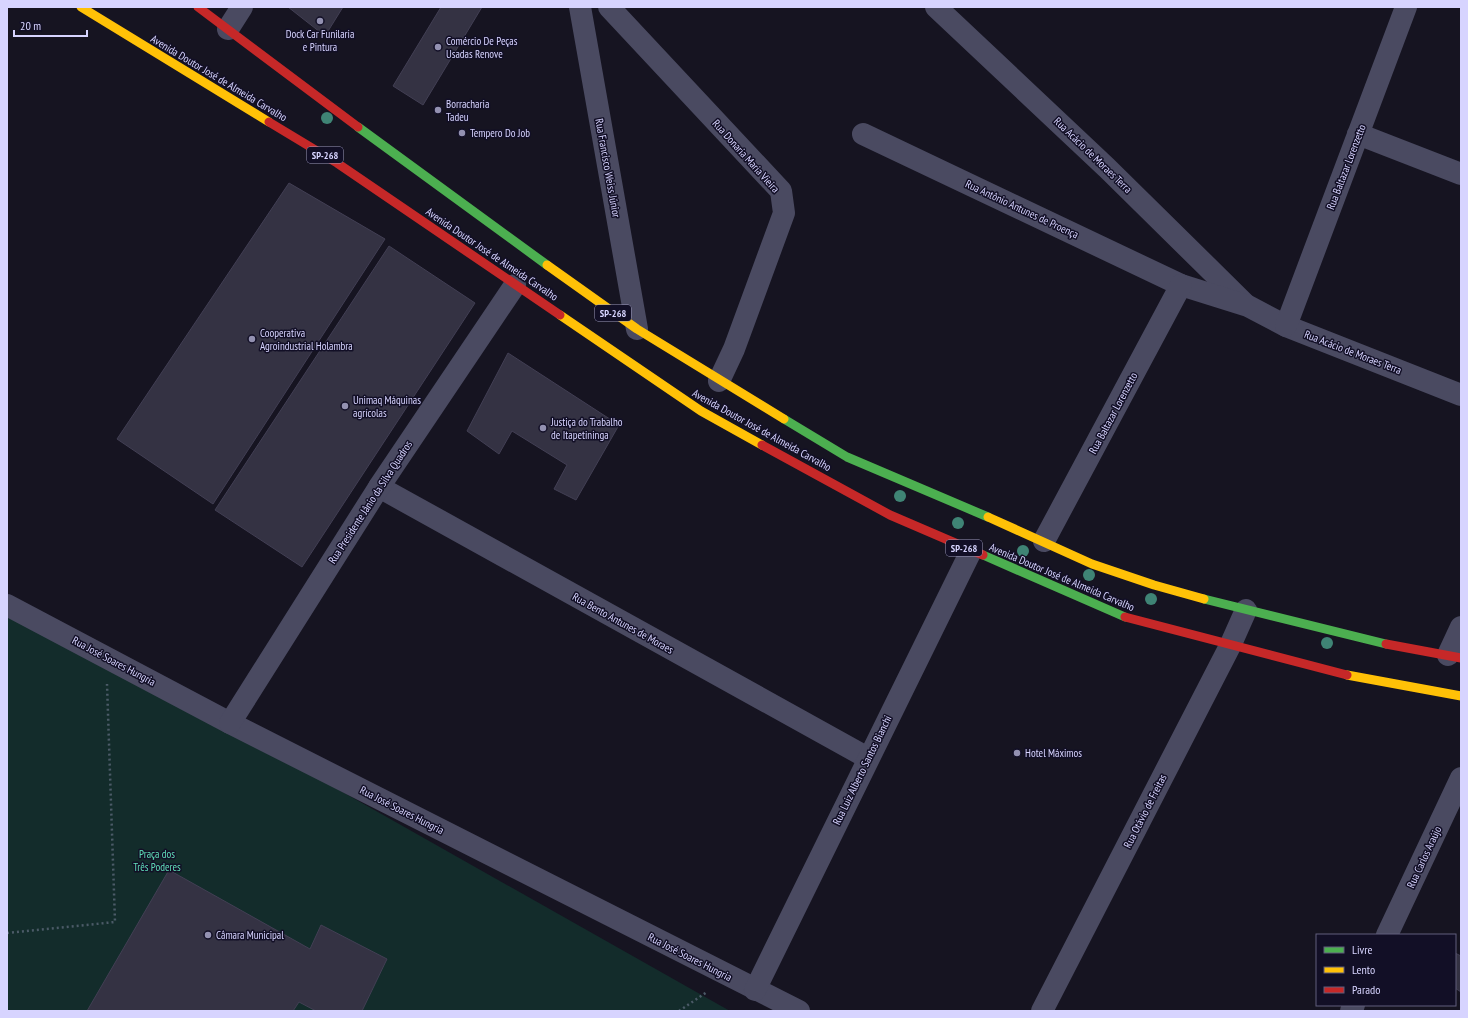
<svg xmlns="http://www.w3.org/2000/svg" width="1468" height="1018" viewBox="0 0 1468 1018" font-family="'PT Sans Narrow',sans-serif">
  <rect width="100%" height="100%" fill="#161421"/>
  <path fill="#132c2b" d="M7,609L102,656L730,1011H7Z"/>
  <g fill="#343243" stroke="#423f54">
    <path d="M288,7H343L325,36Z"/>
    <path d="M441,7H482L423,105L393,86Z"/>
    <path d="M289,183L385,239L213,504L117,439Z"/>
    <path d="M389,246L475,303L302,567L215,510Z"/>
    <path d="M508,353L619,425L576,500L554,489L567,465L512,431L499,454L467,431Z"/>
    <path d="M169,870L310,949L321,925L387,959L362,1011H316L299,1002L293,1011H87Z"/>
    <path d="M1455,953L1461,956V992L1455,988Z"/>
  </g>
  <g fill="none" stroke-linecap="round" stroke-linejoin="round">
    <g stroke="#4c5b68" stroke-width="2.5" stroke-dasharray="2 3" stroke-linecap="butt">
      <path d="M7,933L115,922L107,684"/>
      <path d="M679,1011L707,992"/>
    </g>
    <g stroke="#4a4a61" stroke-width="22">
      <path d="M580,7L637,329"/>
      <path d="M609,7L781,191L784,213L734,349L719,381"/>
      <path d="M936,7L1107,168L1244,303"/>
      <path d="M228,29L242,7"/>
      <path d="M863,134L1181,285L1248,306L1286,326L1461,395"/>
      <path d="M1358,134L1461,174"/>
      <path d="M1286,326L1406,7"/>
      <path d="M379,487L868,758"/>
      <path d="M1044,541L1181,285"/>
      <path d="M7,605L230,723L799,1011"/>
      <path d="M1448,655L1461,627"/>
      <path d="M230,723L379,487L515,285"/>
      <path d="M1387,935L1461,778"/>
      <path d="M755,990L971,551"/>
      <path d="M1042,1011L1230,646L1246,610"/>
      <path d="M1351,1011L1354,1005"/>
    </g>
    <g stroke="#4caf50" stroke-width="9">
      <path d="M358,127L547,265"/>
      <path d="M784,419L847,457L988,517"/>
      <path d="M983,555L1125,617"/>
      <path d="M1204,599L1386,644"/>
    </g>
    <g stroke="#ffc107" stroke-width="9">
      <path d="M81,7L269,122"/>
      <path d="M547,265L637,329L784,419"/>
      <path d="M560,315L701,411L762,445"/>
      <path d="M988,517L1092,564L1154,585L1204,599"/>
      <path d="M1347,675L1461,696"/>
    </g>
    <g stroke="#c62828" stroke-width="9">
      <path d="M198,7L358,127"/>
      <path d="M269,122L337,163L560,315"/>
      <path d="M762,445L890,515L983,555"/>
      <path d="M1125,617L1347,675"/>
      <path d="M1386,644L1461,658"/>
    </g>
  </g>
  <g fill="#3f8475">
    <circle cx="327" cy="118" r="6"/>
    <circle cx="900" cy="496" r="6"/>
    <circle cx="958" cy="523" r="6"/>
    <circle cx="1023" cy="551" r="6"/>
    <circle cx="1089" cy="575" r="6"/>
    <circle cx="1151" cy="599" r="6"/>
    <circle cx="1327" cy="643" r="6"/>
  </g>
  <g fill="#9391b1" stroke="#120f26" stroke-width="1.5">
    <circle cx="320" cy="21" r="4"/>
    <circle cx="438" cy="47" r="4"/>
    <circle cx="438" cy="110" r="4"/>
    <circle cx="462" cy="133" r="4"/>
    <circle cx="252" cy="339" r="4"/>
    <circle cx="345" cy="406" r="4"/>
    <circle cx="543" cy="428" r="4"/>
    <circle cx="1017" cy="753" r="4"/>
    <circle cx="208" cy="935" r="4"/>
  </g>
  <g text-anchor="middle" stroke-width="3" stroke-linejoin="round" paint-order="stroke">
    <g fill="#120f26" stroke="#9c99be" stroke-width="1">
      <rect x="307" y="147" width="36" height="16" rx="3"/>
      <rect x="595" y="305" width="36" height="16" rx="3"/>
      <rect x="946" y="540" width="36" height="16" rx="3"/>
    </g>
    <g font-size="10" font-weight="bold" fill="#d7d4ff">
      <text x="325" y="159">SP-268</text>
      <text x="613" y="317">SP-268</text>
      <text x="964" y="552">SP-268</text>
    </g>
    <g font-size="11" fill="#d7d4ff" stroke="#120f26" text-anchor="start">
      <text x="320" y="38" text-anchor="middle">Dock Car Funilaria<tspan x="320" dy="13">e Pintura</tspan></text>
      <text x="446" y="45">Comércio De Peças<tspan x="446" dy="13">Usadas Renove</tspan></text>
      <text x="446" y="108">Borracharia<tspan x="446" dy="13">Tadeu</tspan></text>
      <text x="470" y="137">Tempero Do Job</text>
      <text x="260" y="337">Cooperativa<tspan x="260" dy="13">Agroindustrial Holambra</tspan></text>
      <text x="353" y="404">Unimaq Máquinas<tspan x="353" dy="13">agrícolas</tspan></text>
      <text x="551" y="426">Justiça do Trabalho<tspan x="551" dy="13">de Itapetininga</tspan></text>
      <text x="1025" y="757">Hotel Máximos</text>
      <text x="216" y="939">Câmara Municipal</text>
    </g>
    <g font-size="11" fill="#d7d4ff" stroke="#120f26">
      <text transform="translate(219 78) rotate(31)" y="4">Avenida Doutor José de Almeida Carvalho</text>
      <text transform="translate(1093 155) rotate(44)" y="4">Rua Acácio de Moraes Terra</text>
      <text transform="translate(746 156) rotate(48)" y="4">Rua Donaria Maria Vieira</text>
      <text transform="translate(1346 167) rotate(-69)" y="4">Rua Baltazar Lorenzetto</text>
      <text transform="translate(608 168) rotate(80)" y="4">Rua Francisco Weiss Júnior</text>
      <text transform="translate(1022 209) rotate(25)" y="4">Rua Antônio Antunes de Proença</text>
      <text transform="translate(492 254) rotate(34)" y="4">Avenida Doutor José de Almeida Carvalho</text>
      <text transform="translate(1353 352) rotate(21)" y="4">Rua Acácio de Moraes Terra</text>
      <text transform="translate(1113 413) rotate(-62)" y="4">Rua Baltazar Lorenzetto</text>
      <text transform="translate(762 430) rotate(29)" y="4">Avenida Doutor José de Almeida Carvalho</text>
      <text transform="translate(370 502) rotate(-57)" y="4">Rua Presidente Jânio da Silva Quadros</text>
      <text transform="translate(1062 577) rotate(23)" y="4">Avenida Doutor José de Almeida Carvalho</text>
      <text transform="translate(623 623) rotate(29)" y="4">Rua Bento Antunes de Moraes</text>
      <text transform="translate(114 661) rotate(28)" y="4">Rua José Soares Hungria</text>
      <text transform="translate(862 770) rotate(-64)" y="4">Rua Luiz Alberto Santos Bianchi</text>
      <text transform="translate(402 810) rotate(27)" y="4">Rua José Soares Hungria</text>
      <text transform="translate(1145 811) rotate(-63)" y="4">Rua Otávio de Freitas</text>
      <text transform="translate(1424 857) rotate(-65)" y="4">Rua Carlos Araújo</text>
      <text transform="translate(690 957) rotate(27)" y="4">Rua José Soares Hungria</text>
    </g>
    <g font-size="11" fill="#60dfb9" stroke="#120f26">
      <text x="157" y="858">Praça dos<tspan x="157" dy="13">Três Poderes</tspan></text>
    </g>
  </g>
  <rect width="1468" height="1018" fill="none" stroke="#d7d4ff" stroke-width="16"/>
  <rect x="1316" y="934" width="140" height="72" fill="#120f26" stroke="#615e7d"/>
  <rect x="1324" y="947" width="20" height="6" fill="#4caf50" stroke="#615e7d"/>
  <text x="1352" y="954" font-size="12" fill="#d7d4ff">Livre</text>
  <rect x="1324" y="967" width="20" height="6" fill="#ffc107" stroke="#615e7d"/>
  <text x="1352" y="974" font-size="12" fill="#d7d4ff">Lento</text>
  <rect x="1324" y="987" width="20" height="6" fill="#c62828" stroke="#615e7d"/>
  <text x="1352" y="994" font-size="12" fill="#d7d4ff">Parado</text>
  <path d="M14 30v6h73v-6" fill="none" stroke="#d7d4ff" stroke-width="2"/>
  <text x="20" y="30" font-size="12" fill="#d7d4ff" stroke="#120f26" stroke-width="3" paint-order="stroke">20 m</text>
</svg>
